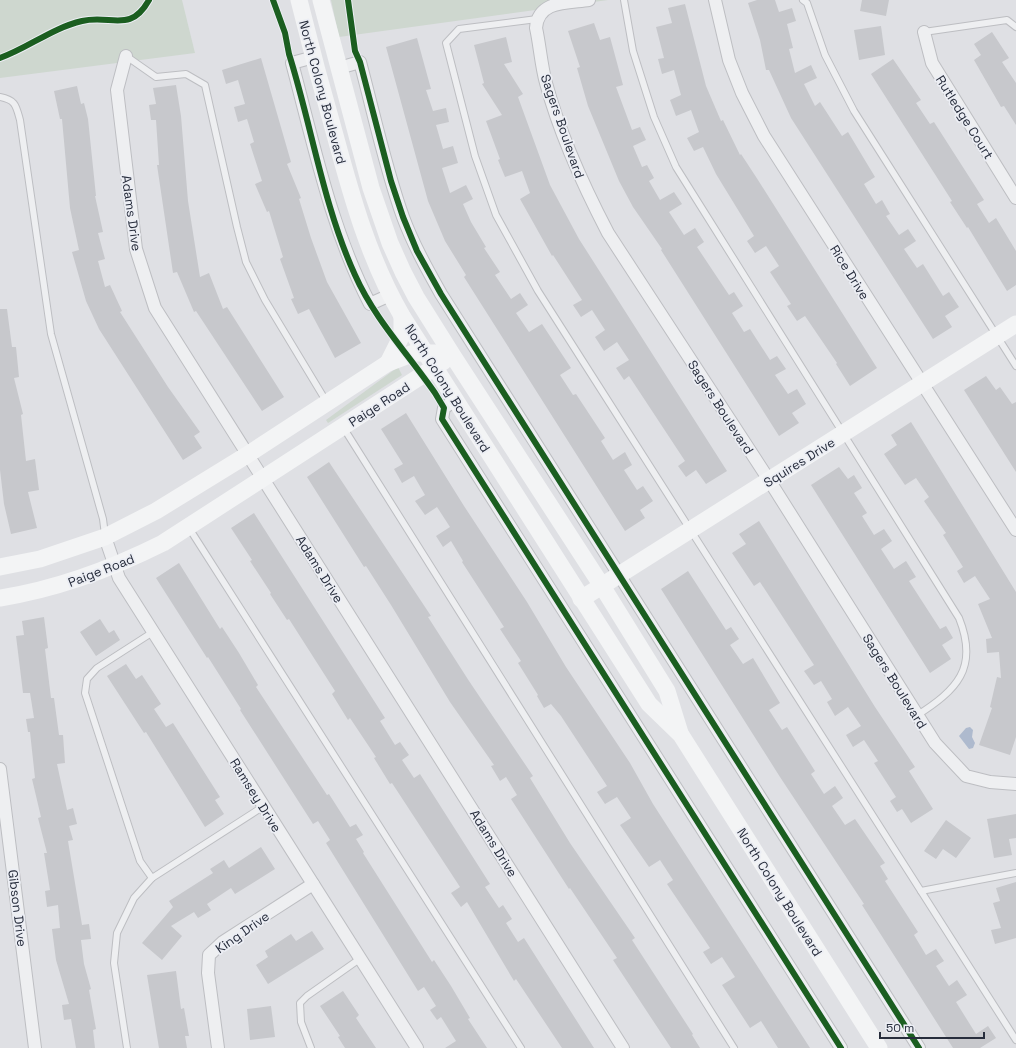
<svg xmlns="http://www.w3.org/2000/svg" width="1016" height="1048" viewBox="0 0 1016 1048" font-family="'Space Grotesk',sans-serif">
  <rect width="100%" height="100%" fill="#dfe0e4"/>
  <g fill="#ced7cf">
    <path d="M0,0H182L195,53L0,78Z"/>
    <path d="M331,0H608L339,37Z"/>
    <path d="M398,367L402,375L328,423L326,420Z"/>
  </g>
  <path fill="#aebace" d="M970,727L973,730L972,737L975,743L973,748L969,749L959,736L966,728Z"/>
  <g fill="#c7c8cc">
    <path d="M757,0H775L779,12L792,8L796,21L787,24L793,48L789,49L795,73L811,65L817,78L804,84L815,106L820,102L842,136L848,132L875,177L864,184L876,204L882,200L890,214L886,216L899,235L908,229L916,241L904,249L917,268L923,264L943,296L949,292L959,307L945,316L952,327L933,339L791,118L769,70H766L760,40L748,3Z"/>
    <path d="M862,0H889L886,16L860,11Z"/>
    <path d="M685,4L706,86L721,121L723,120L740,155L741,154L758,180L877,368L850,386L836,364L837,363L805,316L797,321L787,306L791,304L770,272L779,266L766,246L755,253L747,241L754,236L716,174L703,147L694,151L687,138L699,132L691,110L676,116L670,100L681,95L674,70L662,74L658,59L664,58L656,27L672,23L668,8Z"/>
    <path d="M594,23L600,40L610,37L623,85L616,87L632,130L640,127L646,140L633,146L642,167L647,165L654,178L649,181L660,200L674,192L682,204L669,212L684,235L695,228L704,242L697,247L729,295L734,292L743,306L732,313L744,332L750,329L770,360L777,356L786,369L775,375L788,394L797,389L806,404L792,413L799,423L779,436L661,250L662,249L633,207L619,181L588,106L577,68L580,67L568,31Z"/>
    <path d="M881,26L885,55L859,60L854,30Z"/>
    <path d="M992,32L1009,58L1002,62L1016,83V125L1004,106L1001,107L974,60L981,55L974,44Z"/>
    <path d="M506,37L512,62L504,64L523,94L518,97L550,185L579,239L727,471L706,484L696,470L686,477L678,466L685,461L629,376L624,380L616,368L629,360L617,342L604,351L595,337L605,330L592,310L581,317L573,305L582,300L553,255L552,256L520,199L530,193L522,171L505,177L498,160L500,159L486,121L502,115L482,84L484,83L474,45Z"/>
    <path d="M417,38L431,89L426,90L433,111L446,108L449,122L436,125L443,149L453,146L458,163L442,168L450,193L466,185L473,199L463,204L471,222L486,247L484,248L500,272L495,275L511,299L520,293L528,305L516,313L529,332L542,324L571,368L560,375L573,395L576,394L605,438L601,441L613,460L625,452L632,465L624,470L637,490L643,486L653,501L640,510L645,518L625,531L464,277L466,275L445,241L428,201L386,47Z"/>
    <path d="M261,58L291,162L287,164L301,198L299,199L311,238L327,282L361,343L335,358L309,309L298,314L291,299L294,298L280,259L283,257L269,211L267,212L255,184L262,181L250,144L254,142L247,119L238,122L234,107L245,104L238,80L226,84L222,70Z"/>
    <path d="M893,59L921,100L916,103L930,124L934,122L984,200L977,204L989,223L996,218L1016,251V285L1007,291L968,227L967,228L950,202L952,201L871,74Z"/>
    <path d="M176,85L181,116L188,201L200,277L209,273L223,309L227,307L284,397L262,411L196,311L194,312L177,272L173,273L157,165H159L156,120H151L149,105L156,104L153,88Z"/>
    <path d="M77,86L81,104L84,103L88,119L96,196H95L103,232L98,233L105,259L98,261L105,287L110,285L122,311L120,312L168,387L200,432L194,436L202,448L183,460L99,329L86,301L72,252L79,250L70,208L62,119H60L54,91Z"/>
    <path d="M0,309H7L12,347H16L19,377L14,378L23,414L21,415L26,461L35,459L39,490L28,492L37,528L11,534L4,504L0,470Z"/>
    <path d="M986,376L996,390L1000,387L1012,404L1016,402V472L964,390Z"/>
    <path d="M406,413L464,506L527,602L566,667L630,763L653,804L810,1048H778L761,1021L750,1028L722,985L735,977L722,957L711,964L703,952L710,948L667,884L673,880L660,860L649,867L620,825L631,818L617,797L605,804L597,792L607,786L561,716L551,704L544,708L537,696L538,695L518,663L521,661L500,629L504,627L462,562L463,561L451,541L443,547L436,536L450,527L437,507L425,515L415,501L425,495L414,476L402,483L394,469L403,464L381,429Z"/>
    <path d="M911,422L1016,592V737L1010,755L979,745L992,708L990,707L997,677L1001,678L999,652L987,653L986,639L992,638L978,604L990,599L975,576L964,583L957,571L963,567L943,535L946,533L924,501L929,497L916,478L905,485L884,454L897,445L891,435Z"/>
    <path d="M329,462L431,616L428,617L469,681L533,776L530,778L570,843L635,938L632,940L693,1034L692,1035L700,1048H671L613,960L617,958L570,888L569,889L511,799L517,795L506,777L500,781L491,766L494,765L450,702L391,605L366,566L364,567L307,477Z"/>
    <path d="M839,467L848,479L854,475L862,488L854,493L867,513L862,516L874,535L884,529L892,541L881,549L894,569L906,561L916,577L909,581L940,629L946,626L953,638L942,645L951,659L930,673L811,485Z"/>
    <path d="M254,513L385,718L380,721L395,745L400,742L409,755L402,760L414,778L420,774L490,884L485,887L499,908L503,905L512,919L506,923L518,942L524,938L594,1048H562L516,979L514,981L467,902L461,907L451,893L460,887L392,783L390,784L374,758L376,757L350,718L348,720L332,694L335,691L289,619L287,620L270,594L271,593L250,561L252,560L231,528Z"/>
    <path d="M759,521L875,707L915,767L909,771L933,809L911,823L902,809L897,812L890,801L896,797L874,763L878,761L864,740L853,747L846,735L861,726L848,707L835,716L827,702L832,699L821,681L814,685L804,671L814,665L760,582L754,586L732,553L746,544L739,534Z"/>
    <path d="M179,563L220,629L222,627L239,653L258,685L256,687L327,795L329,794L350,827L356,824L363,835L356,839L364,852L363,853L432,962L434,960L451,986L470,1018L468,1019L487,1048H445L456,1041L441,1017L437,1020L430,1010L436,1006L424,987L418,991L326,843L330,840L318,821L313,824L240,710L241,709L208,657L207,658L156,578Z"/>
    <path d="M688,571L726,630L731,627L739,639L730,645L743,664L753,658L780,703L769,710L782,730L787,727L815,771L811,774L824,794L835,786L843,798L832,806L845,825L855,819L885,863L880,866L888,879L885,881L918,932L914,935L926,955L936,949L944,961L936,966L949,986L957,980L967,995L956,1002L976,1034L988,1026L996,1038L980,1048H953L862,905L864,904L780,777L661,589Z"/>
    <path d="M44,617L48,648L45,649L51,698H54L59,735H63L65,763L57,764L67,810L73,808L77,824L69,826L73,840L68,841L82,925L89,924L91,939L81,940L84,964L91,989L89,990L96,1029L93,1030L95,1048H76L71,1019L64,1020L62,1005L69,1004L56,960L52,929L60,928L58,905L47,907L45,891L50,890L44,853H47L38,818L41,817L32,779L35,778L30,732H28L26,719L34,718L30,693H23L16,636L24,635L22,621Z"/>
    <path d="M100,619L109,633L114,630L120,640L96,656L80,632Z"/>
    <path d="M126,664L136,679L142,675L161,704L154,709L166,727L173,723L220,797L215,800L224,814L205,827L146,732L144,733L107,676Z"/>
    <path d="M1016,814V838L1009,839L1012,855L994,858L987,819Z"/>
    <path d="M946,820L971,838L956,858L943,849L936,859L924,851Z"/>
    <path d="M261,847L275,869L235,894L231,888L207,904L211,910L198,918L194,912L171,926L182,936L162,960L142,943L173,907L169,901L213,873L210,869L224,860L229,868Z"/>
    <path d="M1016,882V938L995,944L991,930L1001,928L993,903L1000,901L996,888Z"/>
    <path d="M312,931L324,949L268,984L256,965L268,957L265,951L291,934L296,941Z"/>
    <path d="M176,971L181,1009L184,1008L189,1036H185L187,1048H159L147,975Z"/>
    <path d="M343,991L359,1015L356,1018L376,1048H345L338,1037L340,1036L320,1006Z"/>
    <path d="M271,1006L275,1037L250,1040L247,1009Z"/>
  </g>
  <g fill="none" stroke-linecap="round" stroke-linejoin="round">
    <defs>
      <g id="lane">
        <path d="M624,0L633,51L654,117L676,167L959,618C979,668 957,690 916,716"/>
        <path d="M803,0L807,3L825,55L854,111L1016,366"/>
        <path d="M537,19L459,29L446,43L475,156L496,215L538,291L1016,1040"/>
        <path d="M924,32L1007,20L1016,27"/>
        <path d="M126,56L156,77L186,74L205,85L237,227L246,262L265,300L326,401"/>
        <path d="M0,97C16,100 16,106 20,120L51,334L103,519L105,535"/>
        <path d="M343,427L734,1048"/>
        <path d="M189,528L521,1048"/>
        <path d="M152,878L140,861L85,693L87,679L97,668L153,632"/>
        <path d="M921,891L1016,873"/>
        <path d="M127,1048L114,963L117,933L134,898L152,878L264,806"/>
        <path d="M311,1048L301,1022L300,1003L307,996L361,958"/>
      </g>
      <g id="street">
        <path d="M589,0C568,3 538,0 536,28C540,46 541,65 546,83C560,135 583,185 608,233L769,480L935,743L966,776L990,782L1016,784"/>
        <path d="M715,0L729,60L742,93L764,136L1016,530"/>
        <path d="M924,32L932,63L1016,198"/>
        <path d="M126,56L117,90L136,249L155,308L623,1048"/>
        <path d="M314,57L292,63C314,145 331,229 370,304L390,295"/>
        <path d="M339,68L360,62C374,114 385,167 403,217C413,244 427,269 441,294L919,1048"/>
        <path d="M455,400L444,408L442,419L841,1048"/>
        <path d="M105,537L119,578L417,1048"/>
        <path d="M0,769L35,1048"/>
        <path d="M218,1048L208,973L209,955L223,942L313,884"/>
      </g>
    </defs>
    <use href="#lane" stroke="#bdbec2" stroke-width="8"/>
    <use href="#street" stroke="#bdbec2" stroke-width="14"/>
    <use href="#lane" stroke="#eeeff1" stroke-width="6"/>
    <use href="#street" stroke="#eeeff1" stroke-width="12"/>
    <g stroke="#f3f4f5" stroke-width="17">
      <path d="M299,0C310,45 322,90 335,135C352,198 369,259 402,316L649,704L681,735L879,1048"/>
      <path d="M321,0L371,188L390,243L403,272L416,297L453,356L602,586L667,691L680,733"/>
      <path d="M388,363L402,335V316"/>
      <path d="M0,567L40,559L105,537L156,511L247,455L388,363L414,353H435"/>
      <path d="M0,598C57,589 111,569 163,543L444,361"/>
      <path d="M581,599L1016,324"/>
    </g>
    <defs>
      <g id="cycleway">
        <path d="M273,0L285,33L289,54C312,127 323,205 355,275C374,318 408,354 435,393L444,408L442,419L841,1048"/>
        <path d="M348,0L355,51L360,62L391,181L403,217L417,251L441,294L919,1048"/>
        <path d="M0,58C28,48 52,28 82,21C111,14 130,34 149,0"/>
      </g>
    </defs>
    <use href="#cycleway" stroke="#eceef4" stroke-width="8"/>
    <use href="#cycleway" stroke="#1b5e20" stroke-width="6"/>
  </g>
  <g text-anchor="middle" stroke-width="3.5" stroke-linejoin="round" paint-order="stroke">
    <g font-size="13" fill="#272d3c" stroke="#eceef4">
      <text transform="translate(323 92) rotate(75)" y="5">North Colony Boulevard</text>
      <text transform="translate(965 117) rotate(58)" y="5">Rutledge Court</text>
      <text transform="translate(563 126) rotate(71)" y="5">Sagers Boulevard</text>
      <text transform="translate(132 213) rotate(82)" y="5">Adams Drive</text>
      <text transform="translate(850 272) rotate(58)" y="5">Rice Drive</text>
      <text transform="translate(448 388) rotate(58)" y="5">North Colony Boulevard</text>
      <text transform="translate(379 404) rotate(-33)" y="5">Paige Road</text>
      <text transform="translate(721 407) rotate(57)" y="5">Sagers Boulevard</text>
      <text transform="translate(799 462) rotate(-32)" y="5">Squires Drive</text>
      <text transform="translate(320 569) rotate(58)" y="5">Adams Drive</text>
      <text transform="translate(101 570) rotate(-21)" y="5">Paige Road</text>
      <text transform="translate(895 681) rotate(58)" y="5">Sagers Boulevard</text>
      <text transform="translate(256 795) rotate(58)" y="5">Ramsey Drive</text>
      <text transform="translate(494 843) rotate(58)" y="5">Adams Drive</text>
      <text transform="translate(780 892) rotate(58)" y="5">North Colony Boulevard</text>
      <text transform="translate(18 908) rotate(83)" y="5">Gibson Drive</text>
      <text transform="translate(242 932) rotate(-35)" y="5">King Drive</text>
    </g>
  </g>
  <path d="M880 1032v6h104v-6" fill="none" stroke="#272d3c" stroke-width="2"/>
  <text x="886" y="1032" font-size="12" fill="#272d3c" stroke="#eceef4" stroke-width="3" paint-order="stroke">50 m</text>
</svg>
